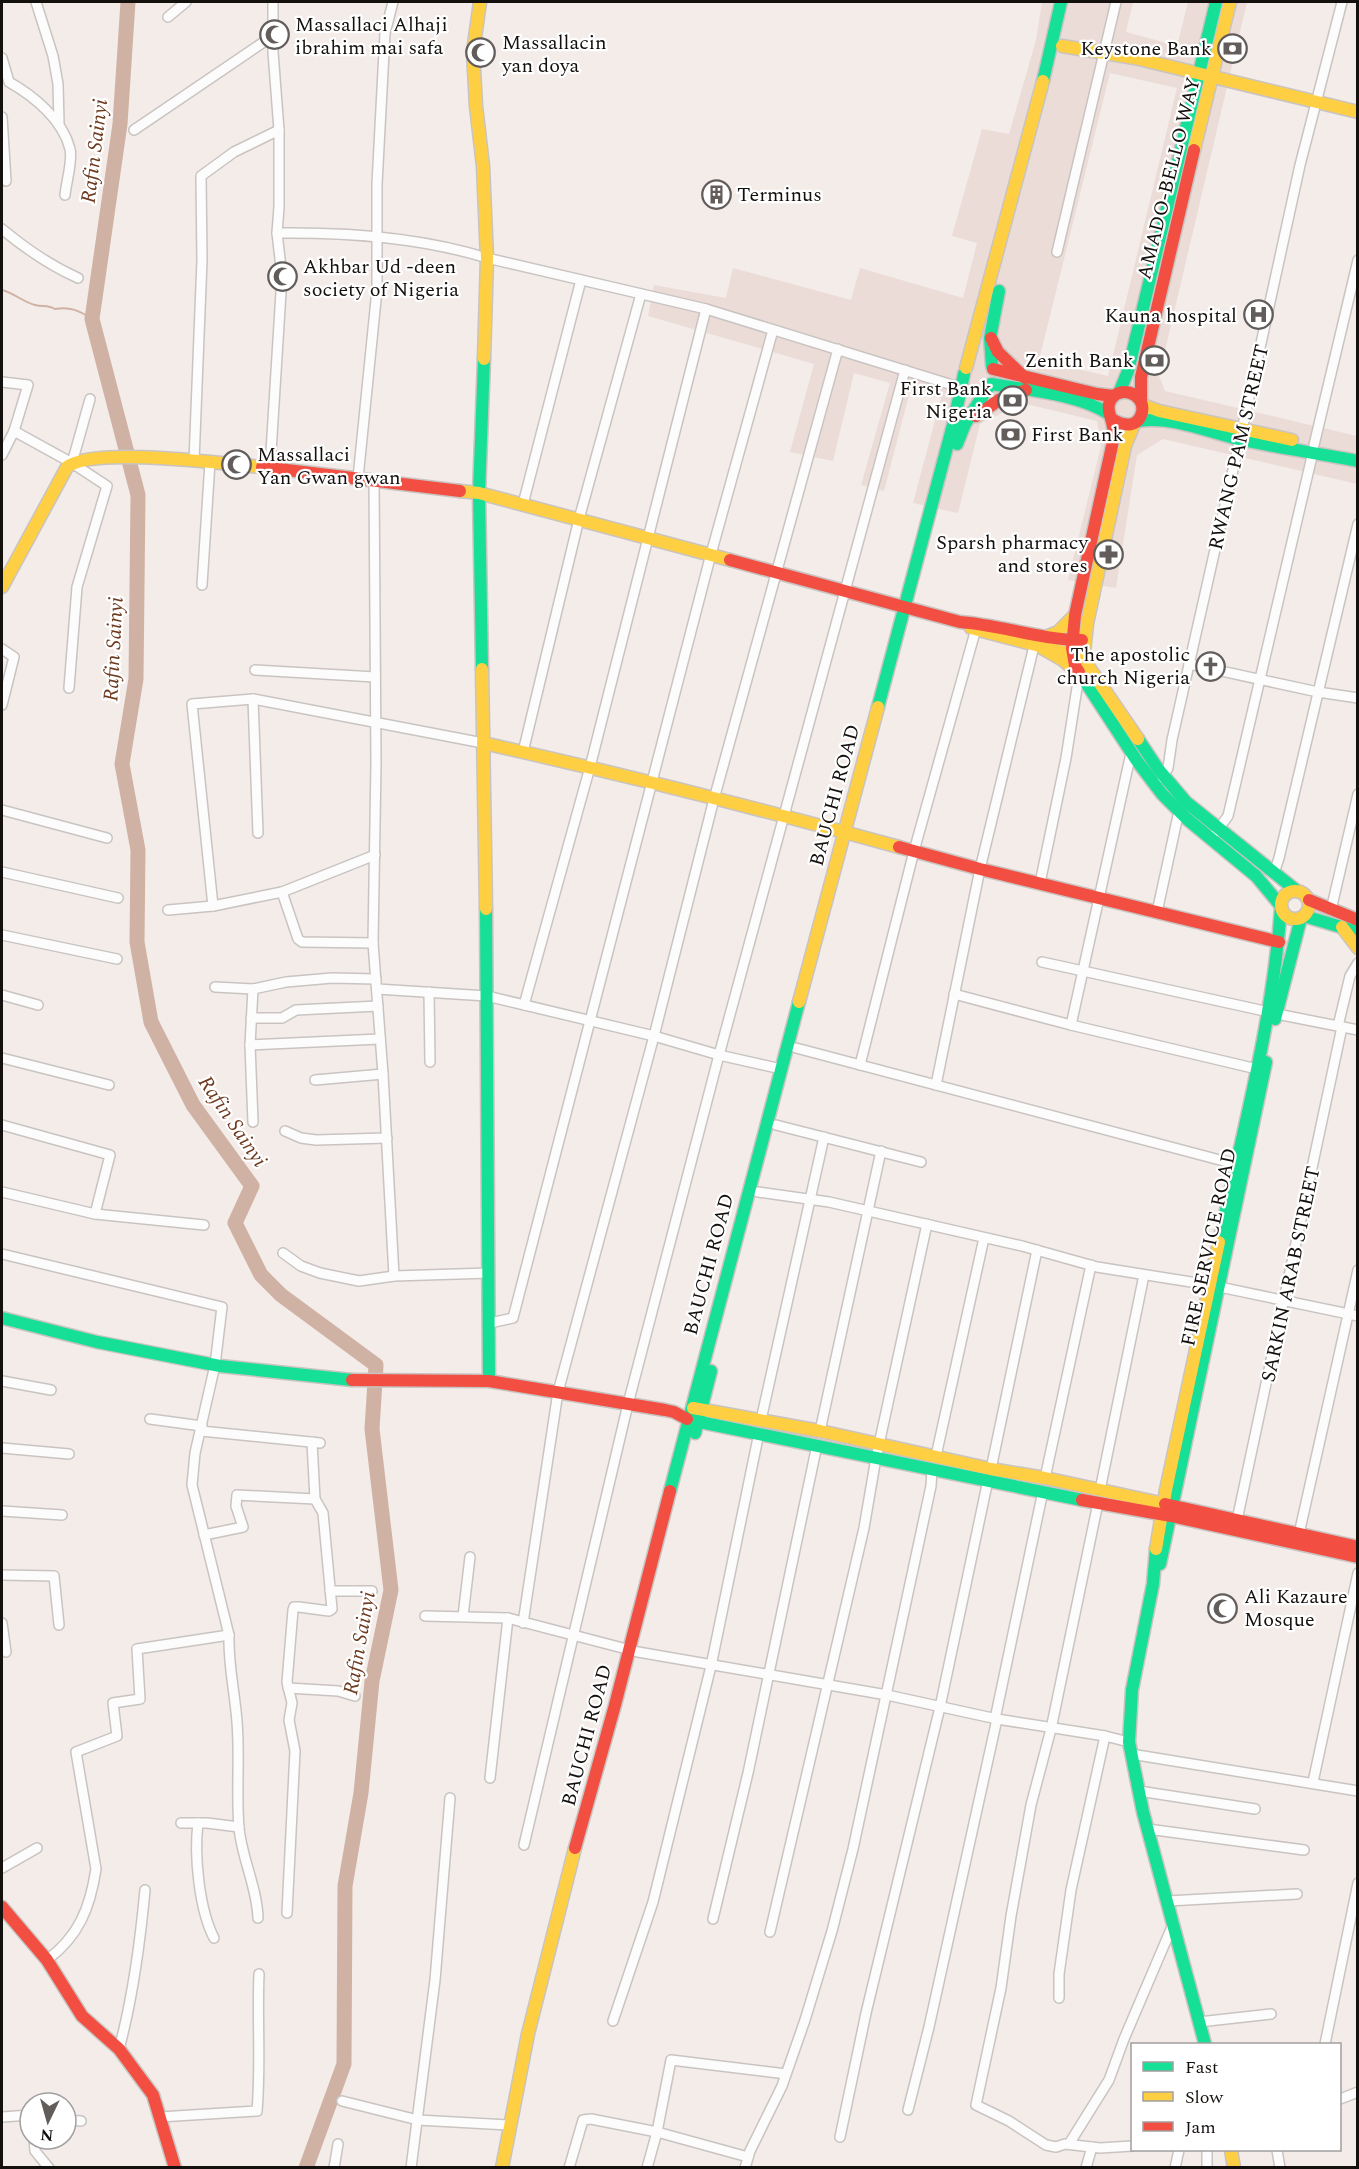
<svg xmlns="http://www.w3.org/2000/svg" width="1359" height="2169" viewBox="0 0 1359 2169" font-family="Spectral,serif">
  <rect width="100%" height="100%" fill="#f3ece9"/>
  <path fill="#ebdcd7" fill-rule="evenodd" d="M1042,2H1133L1126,32L1177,46L1188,2H1247L1159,376L1165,391L1357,436V484L1163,439L1137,455L1116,588L1068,580L1101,446L1097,421L1022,403L980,424L958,513L913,503L941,398L910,391L884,491L861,485L890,383L854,373L833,461L790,452L814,364L648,316L654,285L726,298L733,268L851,300L860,268L963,298L977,243L952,236L982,129L1009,134L1036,40ZM1110,73L1177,88L1108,376L1039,360Z"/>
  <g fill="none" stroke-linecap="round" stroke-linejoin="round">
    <path stroke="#d0b2a4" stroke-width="2" d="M2,290C14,293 23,302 35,305C43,307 48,305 55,309C70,306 80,311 92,319"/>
    <path stroke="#d0b2a4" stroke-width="15" d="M128,2L120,124L92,319L138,495L136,679L122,764L138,850L137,942L151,1022L193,1105L252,1186L235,1223L261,1275L281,1295L376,1365L372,1429L391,1590L372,1681L361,1793L345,1886L344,2064L306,2168"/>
    <defs>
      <g id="street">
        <path d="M36,2L53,56L58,84L59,123"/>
        <path d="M168,17L186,2"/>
        <path d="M2,58L9,82C34,96 63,120 70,149C73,160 66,183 65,195"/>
        <path d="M2,117L6,181"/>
        <path d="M134,130L274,35"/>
        <path d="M2,229C26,249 49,265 78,278"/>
        <path d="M277,233C348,232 420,237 487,258L706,309L962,388"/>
        <path d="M1057,252L1116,2"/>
        <path d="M2,382L28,385L14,431L2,455"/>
        <path d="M14,431L72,463L107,486L77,587L69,688"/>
        <path d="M1314,445L1358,260"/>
        <path d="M194,461L202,260L201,176L234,152L279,130"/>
        <path d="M72,463L90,399"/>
        <path d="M270,468L282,276L277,233L279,207V130L273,52V2"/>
        <path d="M358,478L377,290V184L385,33L393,2"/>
        <path d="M374,480L376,763L373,943L383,1074L394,1276"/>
        <path d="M523,504L581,280"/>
        <path d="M202,585L210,462"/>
        <path d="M2,649L14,657L2,705"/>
        <path d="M1189,664L1318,692L1358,698"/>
        <path d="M255,670L375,677"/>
        <path d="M253,699L258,833"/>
        <path d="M523,752L579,519L641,294"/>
        <path d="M1162,778L1168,768L1172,740L1242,430L1300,165L1342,2"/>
        <path d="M2,810L107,838"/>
        <path d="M1216,832L1228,816L1313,452"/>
        <path d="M2,872L118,898"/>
        <path d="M1274,873L1279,858L1358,524"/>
        <path d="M1040,883L1066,758L1079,675L1082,673"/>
        <path d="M282,892L298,939L302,942L373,943"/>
        <path d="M213,906L192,704L253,699L483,743"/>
        <path d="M168,910L213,906L282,892L375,855"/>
        <path d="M1331,910L1358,794"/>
        <path d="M1157,912L1179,811"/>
        <path d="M2,935L117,959"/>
        <path d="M1042,962L1269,1012"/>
        <path d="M215,987L253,989L286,982L332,978L376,979"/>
        <path d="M253,989L250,1045L253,1122"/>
        <path d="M377,989L487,996L654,1036L719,1055L781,1069"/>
        <path d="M429,992L430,1062"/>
        <path d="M954,994L1071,1025L1257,1069"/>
        <path d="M2,995L38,1005"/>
        <path d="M524,1005L590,767L706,309"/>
        <path d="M1277,1014L1358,1030"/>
        <path d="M251,1018H282L296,1010L378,1006"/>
        <path d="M1071,1025L1131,753"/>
        <path d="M1338,1026L1350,976L1358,963"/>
        <path d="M250,1045L380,1039"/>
        <path d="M796,1048L1235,1164"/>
        <path d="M2,1058L109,1085"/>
        <path d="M860,1065L914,851L977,625"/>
        <path d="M315,1080L383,1074"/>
        <path d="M936,1085L980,869L1034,646"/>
        <path d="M2,1125L110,1155L95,1214"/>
        <path d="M776,1125L921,1162"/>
        <path d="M285,1131L301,1138L316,1140L387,1138"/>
        <path d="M2,1192L95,1214L204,1225"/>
        <path d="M758,1192L829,1202L1022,1246L1097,1267L1210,1285L1358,1316"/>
        <path d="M283,1253L301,1266L320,1273L359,1281L394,1276L489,1273"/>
        <path d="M2,1254L222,1307L215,1365L195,1453L192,1485L229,1635C228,1665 235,1693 237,1722C240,1757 236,1793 239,1828C242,1859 257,1887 258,1918"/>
        <path d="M490,1323L513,1318L711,554L773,330"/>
        <path d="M2,1381L51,1390"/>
        <path d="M150,1419L202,1426"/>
        <path d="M761,1420L824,1137"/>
        <path d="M201,1431L320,1443"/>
        <path d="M820,1431L881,1151"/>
        <path d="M2,1448L69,1454"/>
        <path d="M936,1456L984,1238"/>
        <path d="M991,1469L1037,1250"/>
        <path d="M1045,1478L1091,1265"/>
        <path d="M1100,1490L1144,1275"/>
        <path d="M1098,1503L1051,1729L1031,1805L1011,1916L1001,1988L976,2105L1009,2121L1046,2145L1056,2147L1065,2144L1100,2148L1132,2146"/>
        <path d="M2,1511L62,1515"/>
        <path d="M1237,1520L1342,1027"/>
        <path d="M1299,1534L1358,1270"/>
        <path d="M204,1535L243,1527L236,1506L237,1495L315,1499"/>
        <path d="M2,1575L54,1576L59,1625"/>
        <path d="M330,1591H372"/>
        <path d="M425,1616L508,1618L638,1652L887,1695L997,1719L1105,1736L1129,1742"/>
        <path d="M463,1616L470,1557"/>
        <path d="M2,1623L6,1652"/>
        <path d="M523,1623L558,1392L654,1036L714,799L838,349"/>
        <path d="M288,1688L338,1691L355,1696"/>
        <path d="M995,1719L1043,1491"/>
        <path d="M1131,1754L1358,1791"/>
        <path d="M490,1778L508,1618"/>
        <path d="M1313,1782L1358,1573"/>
        <path d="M1139,1791L1255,1809"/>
        <path d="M181,1823H207L239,1827"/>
        <path d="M198,1823C194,1855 199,1909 214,1938"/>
        <path d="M1148,1829L1304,1850"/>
        <path d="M524,1845L628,1404L719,1055L905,370"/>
        <path d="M2,1868L37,1848"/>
        <path d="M1168,1901L1297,1894"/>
        <path d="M287,1913L295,1751L289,1720L292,1703L287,1682L293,1610L294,1607H299L329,1611L332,1609L323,1513L315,1499L312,1442"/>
        <path d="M713,1919L748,1773L817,1445"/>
        <path d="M770,1932L864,1528L876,1458L927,1224"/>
        <path d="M47,1960C79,1936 90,1908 96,1869L76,1752L117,1736L113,1703L140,1699L137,1649L229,1635"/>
        <path d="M1059,1998V1974L1071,1890L1105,1736"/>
        <path d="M613,2021L653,1902L711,1666L759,1433"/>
        <path d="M1199,2022L1271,2014"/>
        <path d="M1325,2044L1358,1883"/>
        <path d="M119,2049C133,1997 140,1944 145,1890"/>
        <path d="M1340,2099L1358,2092"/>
        <path d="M342,2101L418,2120L508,2125"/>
        <path d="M908,2110L929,2027L997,1719"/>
        <path d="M2,2117L30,2115"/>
        <path d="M160,2117L257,2111C261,2065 257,2020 259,1974"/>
        <path d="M66,2120L81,2121"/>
        <path d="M840,2137L866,2013L940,1707L988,1480"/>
        <path d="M34,2139L35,2151L49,2168"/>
        <path d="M1069,2144L1109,2080L1124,2039L1174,1922"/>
        <path d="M1277,2150L1280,2168"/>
        <path d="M334,2168L338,2144"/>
        <path d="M411,2168L435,1980L450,1798"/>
        <path d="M569,2168L583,2120L591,2119L657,2132L748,2157"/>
        <path d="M647,2168L657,2132L671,2060L786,2074"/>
        <path d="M745,2168L750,2151L782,2086L805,2020L832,1931L853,1849L931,1486L932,1469"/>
        <path d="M1086,2168L1092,2147"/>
        <path d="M1175,2168L1179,2150"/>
        <path d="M1207,2168V2150"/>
      </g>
      <g id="fast">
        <path d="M1043,81L1061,2"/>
        <path d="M992,366L990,338L999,291"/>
        <path d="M991,384C1027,390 1078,394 1109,414"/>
        <path d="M1119,393L1128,371L1216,2"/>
        <path d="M1138,421C1173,416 1205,431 1238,439C1278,448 1318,453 1358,461"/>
        <path d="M957,444L965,424L989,386"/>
        <path d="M482,669L479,493L484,359"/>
        <path d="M1079,672L1137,761L1162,794L1187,819L1256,876L1281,906"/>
        <path d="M878,707L954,421L964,374"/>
        <path d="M1138,739L1158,769L1186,802L1297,891"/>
        <path d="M486,909L489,1381"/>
        <path d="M1304,916L1358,932"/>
        <path d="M1275,1019L1301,918"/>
        <path d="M1219,1242C1243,1131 1273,1020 1281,907"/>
        <path d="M2,1318L97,1342L220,1366L352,1380"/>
        <path d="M690,1420L1082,1500"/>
        <path d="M695,1433L711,1371"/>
        <path d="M670,1491L799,1002"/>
        <path d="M1156,1549L1153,1584L1132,1690L1129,1742L1143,1812L1205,2044"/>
        <path d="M1160,1564L1266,1062"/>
      </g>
      <g id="slow">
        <path d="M480,2L473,52L476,106L483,166L487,258L484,359"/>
        <path d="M1062,46L1135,58L1358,112"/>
        <path d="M1194,150L1230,2"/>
        <path d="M966,368L1043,81"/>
        <path d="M1143,405L1159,411L1292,440"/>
        <path d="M1134,424L1125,446L1087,624L1084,652L1088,666L1138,739"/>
        <path d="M460,491L479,493L730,560"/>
        <path d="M2,587L67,467C93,446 225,464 262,467"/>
        <path d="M971,628L1082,657"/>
        <path d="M1043,638L1058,632L1075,615"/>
        <path d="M1042,648L1063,660L1077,672"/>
        <path d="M482,669L486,909"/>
        <path d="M483,743C622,774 761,809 899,847"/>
        <circle cx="1295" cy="905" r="14"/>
        <path d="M1342,927L1358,948"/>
        <path d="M799,1002L878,707"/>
        <path d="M693,1408L820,1431L991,1469L1045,1478L1165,1504"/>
        <path d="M1156,1549L1166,1490L1219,1242"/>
        <path d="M1231,2150L1234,2168"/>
        <path d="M502,2168L528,2034L575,1848"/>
      </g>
      <g id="jam">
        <path d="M991,338L998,352L1025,378"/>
        <path d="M993,369L1097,394L1114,396"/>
        <path d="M1141,400V377L1194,150"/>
        <path d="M976,416L999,400L1026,390"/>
        <path d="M262,467L460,491"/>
        <path d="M730,560L960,622C1001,625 1040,640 1082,640"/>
        <path d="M1079,672L1075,666L1072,648L1075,615L1112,446C1113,440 1114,433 1113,427C1112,419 1107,411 1109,404C1115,383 1146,392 1142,412C1138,429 1123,426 1112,419"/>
        <path d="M899,847L980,869L1279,942"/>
        <path d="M1309,900L1358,920"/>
        <path d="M352,1380L489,1381L665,1410L674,1412L687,1419"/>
        <path d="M1082,1500L1171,1516L1358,1557"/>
        <path d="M1165,1504L1358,1547"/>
        <path d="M575,1848L615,1705L670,1491"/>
        <path d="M2,1907L47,1960L82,2016L119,2049L153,2095L175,2168"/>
      </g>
    </defs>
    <use href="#street" stroke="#c9c4c1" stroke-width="12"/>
    <use href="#fast" stroke="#c9c4c1" stroke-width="15"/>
    <use href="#slow" stroke="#c9c4c1" stroke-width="15"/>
    <use href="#jam" stroke="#c9c4c1" stroke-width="15"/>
    <use href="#street" stroke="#fdfcfc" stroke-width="9"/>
    <use href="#fast" stroke="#16e098" stroke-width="12"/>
    <use href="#slow" stroke="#ffcf43" stroke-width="12"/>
    <use href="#jam" stroke="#f24e42" stroke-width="12"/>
  </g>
  <defs>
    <symbol id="mosque-ring" viewBox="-11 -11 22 22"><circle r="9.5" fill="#fff" stroke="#625d5b" stroke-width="1.5"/><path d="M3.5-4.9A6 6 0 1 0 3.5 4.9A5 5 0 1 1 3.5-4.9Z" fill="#625d5b"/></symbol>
    <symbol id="bank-ring" viewBox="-11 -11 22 22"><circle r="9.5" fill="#fff" stroke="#625d5b" stroke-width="1.5"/><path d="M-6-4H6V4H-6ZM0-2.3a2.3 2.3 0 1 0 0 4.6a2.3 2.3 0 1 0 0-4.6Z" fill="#625d5b"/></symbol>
    <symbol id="building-ring" viewBox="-11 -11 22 22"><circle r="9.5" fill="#fff" stroke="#625d5b" stroke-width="1.5"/><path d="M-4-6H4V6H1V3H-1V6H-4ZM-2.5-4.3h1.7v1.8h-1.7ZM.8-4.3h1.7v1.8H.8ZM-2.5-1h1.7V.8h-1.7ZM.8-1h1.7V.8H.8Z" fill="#625d5b"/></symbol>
    <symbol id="hospital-ring" viewBox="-11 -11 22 22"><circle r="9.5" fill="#fff" stroke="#625d5b" stroke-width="1.5"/><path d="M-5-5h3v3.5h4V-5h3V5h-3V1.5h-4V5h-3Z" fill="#625d5b"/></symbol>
    <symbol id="pharmacy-ring" viewBox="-11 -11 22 22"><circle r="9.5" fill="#fff" stroke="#625d5b" stroke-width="1.5"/><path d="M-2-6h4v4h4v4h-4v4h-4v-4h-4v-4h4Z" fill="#625d5b"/></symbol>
    <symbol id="church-ring" viewBox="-11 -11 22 22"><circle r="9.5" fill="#fff" stroke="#625d5b" stroke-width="1.5"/><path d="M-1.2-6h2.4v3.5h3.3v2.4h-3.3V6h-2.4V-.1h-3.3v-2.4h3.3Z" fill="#625d5b"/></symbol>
  </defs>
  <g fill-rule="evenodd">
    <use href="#mosque-ring" x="258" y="18" width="33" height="33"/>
    <use href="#bank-ring" x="1216" y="32" width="33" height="33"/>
    <use href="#mosque-ring" x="464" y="36" width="33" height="33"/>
    <use href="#building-ring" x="700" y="178" width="33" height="33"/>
    <use href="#mosque-ring" x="266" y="260" width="33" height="33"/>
    <use href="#hospital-ring" x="1242" y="298" width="33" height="33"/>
    <use href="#bank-ring" x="1138" y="344" width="33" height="33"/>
    <use href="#bank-ring" x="996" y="384" width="33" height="33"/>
    <use href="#bank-ring" x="994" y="418" width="33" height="33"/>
    <use href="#mosque-ring" x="220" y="448" width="33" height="33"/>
    <use href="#pharmacy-ring" x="1092" y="538" width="33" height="33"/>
    <use href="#church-ring" x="1194" y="650" width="33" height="33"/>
    <use href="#mosque-ring" x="1206" y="1592" width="33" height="33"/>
  </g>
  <g text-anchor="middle" stroke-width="4.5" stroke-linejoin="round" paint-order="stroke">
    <g font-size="20" fill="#14100e" stroke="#fff" text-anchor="start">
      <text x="295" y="31">Massallaci Alhaji<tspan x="295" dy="23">ibrahim mai safa</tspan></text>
      <text x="502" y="49">Massallacin<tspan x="502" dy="23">yan doya</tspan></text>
      <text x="1212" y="55" text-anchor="end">Keystone Bank</text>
      <text x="737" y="201">Terminus</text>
      <text x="303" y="273">Akhbar Ud -deen<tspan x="303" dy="23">society of Nigeria</tspan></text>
      <text x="1237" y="322" text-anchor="end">Kauna hospital</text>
      <text x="1134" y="367" text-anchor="end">Zenith Bank</text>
      <text x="992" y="395" text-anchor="end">First Bank<tspan x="992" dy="23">Nigeria</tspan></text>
      <text x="1031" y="441">First Bank</text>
      <text x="257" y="461">Massallaci<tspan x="257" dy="23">Yan Gwan gwan</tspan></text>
      <text x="1088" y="549" text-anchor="end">Sparsh pharmacy<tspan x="1088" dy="23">and stores</tspan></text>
      <text x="1190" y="661" text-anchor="end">The apostolic<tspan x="1190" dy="23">church Nigeria</tspan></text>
      <text x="1244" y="1603">Ali Kazaure<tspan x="1244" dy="23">Mosque</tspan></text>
    </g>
    <g font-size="20" fill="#14100e" stroke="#fff">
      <text transform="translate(1168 178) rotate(-76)" y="7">AMADO-BELLO WAY</text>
      <text transform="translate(1238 447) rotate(-77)" y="7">RWANG PAM STREET</text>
      <text transform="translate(834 795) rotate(-75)" y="7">BAUCHI ROAD</text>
      <text transform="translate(1208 1247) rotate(-78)" y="7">FIRE SERVICE ROAD</text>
      <text transform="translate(708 1264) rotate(-75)" y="7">BAUCHI ROAD</text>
      <text transform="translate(1290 1274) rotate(-78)" y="7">SARKIN ARAB STREET</text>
      <text transform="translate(586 1735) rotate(-75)" y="7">BAUCHI ROAD</text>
    </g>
    <g font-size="21" font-style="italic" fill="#6e3a1f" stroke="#fff">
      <text transform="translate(94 151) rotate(-83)" y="7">Rafin Sainyi</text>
      <text transform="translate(113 649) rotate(-87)" y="7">Rafin Sainyi</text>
      <text transform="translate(233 1121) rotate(56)" y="7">Rafin Sainyi</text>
      <text transform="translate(359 1643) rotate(-80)" y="7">Rafin Sainyi</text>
    </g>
  </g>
  <rect width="1359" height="2169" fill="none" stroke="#14100e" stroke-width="6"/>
  <rect x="1131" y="2043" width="210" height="108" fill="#ffffff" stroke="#a19f9f" stroke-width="1.5"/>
  <rect x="1143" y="2062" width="30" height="9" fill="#16e098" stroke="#a19f9f" stroke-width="1.5"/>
  <text x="1185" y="2073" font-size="18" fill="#14100e">Fast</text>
  <rect x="1143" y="2092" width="30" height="9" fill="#ffcf43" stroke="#a19f9f" stroke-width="1.5"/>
  <text x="1185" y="2103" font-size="18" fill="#14100e">Slow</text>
  <rect x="1143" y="2122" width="30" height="9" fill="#f24e42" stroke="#a19f9f" stroke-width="1.5"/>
  <text x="1185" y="2133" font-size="18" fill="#14100e">Jam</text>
  <g transform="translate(48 2121) rotate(185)"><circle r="28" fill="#ffffff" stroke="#a19f9f" stroke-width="1.5"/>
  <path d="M0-4.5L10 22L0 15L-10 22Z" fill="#625d5b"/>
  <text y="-9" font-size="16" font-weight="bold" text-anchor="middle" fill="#14100e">N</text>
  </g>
</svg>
